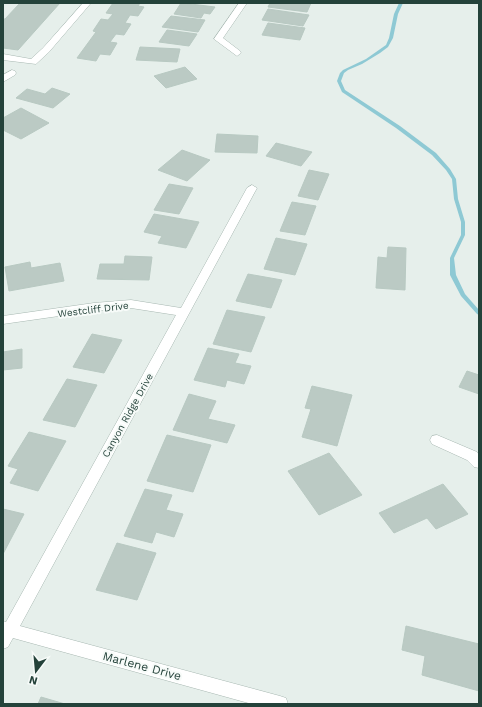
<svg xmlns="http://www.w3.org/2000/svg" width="482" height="707" viewBox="0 0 482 707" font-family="'Work Sans',sans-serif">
  <rect width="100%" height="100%" fill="#e6efeb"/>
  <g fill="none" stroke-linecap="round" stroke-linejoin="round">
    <path fill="#8ec9d4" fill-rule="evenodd" d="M399,3H403L398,14L393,38L388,47L380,53L362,64L348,70L344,73L341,81L345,90L400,126L436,153L450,169L456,179L458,199L465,222V235L454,258L456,275L465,294L479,310V315L477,314L461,296L450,275V258L461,235V222L454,199L452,179L446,170L432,155L396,128L342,92L337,81L340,73L343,70L366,59L386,45L389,38L394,14Z"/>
  </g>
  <g fill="#bbcac4" stroke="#b8c9c2">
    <path d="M20,3H60L18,50L3,48V19H5Z"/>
    <path d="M113,3H140L138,6L144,7L138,16L130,15L125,23L131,24L124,35L116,34L110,42L117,43L110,55L100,54L96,61L77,58L96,32L93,31L101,19L108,20L113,14L106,13Z"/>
    <path d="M181,3H183L215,7L210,14L204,13L201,18L174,14Z"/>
    <path d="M270,3H311L307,12L268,7Z"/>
    <path d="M268,9L309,15L303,26L262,20Z"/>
    <path d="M171,16L205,20L198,32L162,27Z"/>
    <path d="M268,23L305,28L300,40L262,35Z"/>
    <path d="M167,30L197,34L189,46L159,42Z"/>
    <path d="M140,47L180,49L177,62L136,60Z"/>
    <path d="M185,67L197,79L166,88L154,76Z"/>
    <path d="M52,88L70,94L53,108L16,98L27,89L45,94Z"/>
    <path d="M21,108L49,123L21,139L3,130V118Z"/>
    <path d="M217,134L258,136L257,153L215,152Z"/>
    <path d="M276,143L312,152L301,166L266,156Z"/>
    <path d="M182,150L210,160L187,181L158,170Z"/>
    <path d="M309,170L329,174L318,200L298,196Z"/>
    <path d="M169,184L193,188L179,214L154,210Z"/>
    <path d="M292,202L316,206L305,235L280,231Z"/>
    <path d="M154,214L199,222L186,248L158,243L162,236L144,232Z"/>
    <path d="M276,238L307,244L295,275L264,269Z"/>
    <path d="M388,247L406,248L405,290L376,288L378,257L387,258Z"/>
    <path d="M125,256L152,257L149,280L97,279L100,264H124Z"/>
    <path d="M30,262L31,268L60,263L64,281L9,291L5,267Z"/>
    <path d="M248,274L282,280L271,308L236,301Z"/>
    <path d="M227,310L265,317L251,352L213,344Z"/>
    <path d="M92,334L122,340L104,373L73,367Z"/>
    <path d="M208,348L239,354L235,363L251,366L244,384L227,380L225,387L194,380Z"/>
    <path d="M22,349V368L3,370V352Z"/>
    <path d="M467,371L479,375V394L459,387Z"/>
    <path d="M67,379L97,385L75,427L43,420Z"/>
    <path d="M312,386L352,395L337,446L302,437L311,409L305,408Z"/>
    <path d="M189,394L216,401L208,419L235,425L227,443L173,430Z"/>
    <path d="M29,432L66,441L38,491L10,483L18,469L8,466Z"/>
    <path d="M167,435L211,445L193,492L147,481Z"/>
    <path d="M329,453L362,495L319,515L288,471Z"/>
    <path d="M443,484L468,514L436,529L427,518L394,533L379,513Z"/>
    <path d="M145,489L172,495L166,510L183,514L174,537L156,532L152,543L124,536Z"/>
    <path d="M3,509L24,514L3,554Z"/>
    <path d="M117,543L156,553L137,600L96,590Z"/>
    <path d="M406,626L479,644V691L422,675L425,656L402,650Z"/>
    <path d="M41,697L65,704H38Z"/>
  </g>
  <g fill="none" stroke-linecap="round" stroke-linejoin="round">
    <defs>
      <g id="minor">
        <path d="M83,3H91L49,52L36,64L3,60V54L31,59L43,48Z"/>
        <path d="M239,3H247L223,38L240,51L241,53L237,56L214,39Z"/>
        <path d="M12,70L15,71L16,73L15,75L3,82V75Z"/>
        <path d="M252,185L257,188L20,626L280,696L286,698L288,704H252L13,638L8,647L3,649V621L6,622L176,315L131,308L94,311L3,324V316L94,303L131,300L181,308L247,188Z"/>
        <path d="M437,435L477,452L479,455V468L474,467L467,460L432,444L430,440L432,436Z"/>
      </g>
    </defs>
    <use href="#minor" stroke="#a8b8b2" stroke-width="1"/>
    <use href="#minor" fill="#fff" fill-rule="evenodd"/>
  </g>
  <g text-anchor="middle" stroke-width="4" stroke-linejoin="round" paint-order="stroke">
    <g font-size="10" fill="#24423a" stroke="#f7fbf9">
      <text transform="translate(93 309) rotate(-7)" y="4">Westcliff Drive</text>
      <text transform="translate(127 415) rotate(-61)" y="4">Canyon Ridge Drive</text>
    </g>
    <g font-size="12" fill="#24423a" stroke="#f7fbf9">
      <text transform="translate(142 666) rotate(15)" y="4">Marlene Drive</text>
    </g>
  </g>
  <rect width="482" height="707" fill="none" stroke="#24423a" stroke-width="8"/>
  <g transform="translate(36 671) rotate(196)" stroke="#f7fbf9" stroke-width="3" paint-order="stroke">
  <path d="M0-3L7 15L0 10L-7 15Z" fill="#24423a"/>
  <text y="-6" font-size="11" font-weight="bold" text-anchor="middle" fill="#24423a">N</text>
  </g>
</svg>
